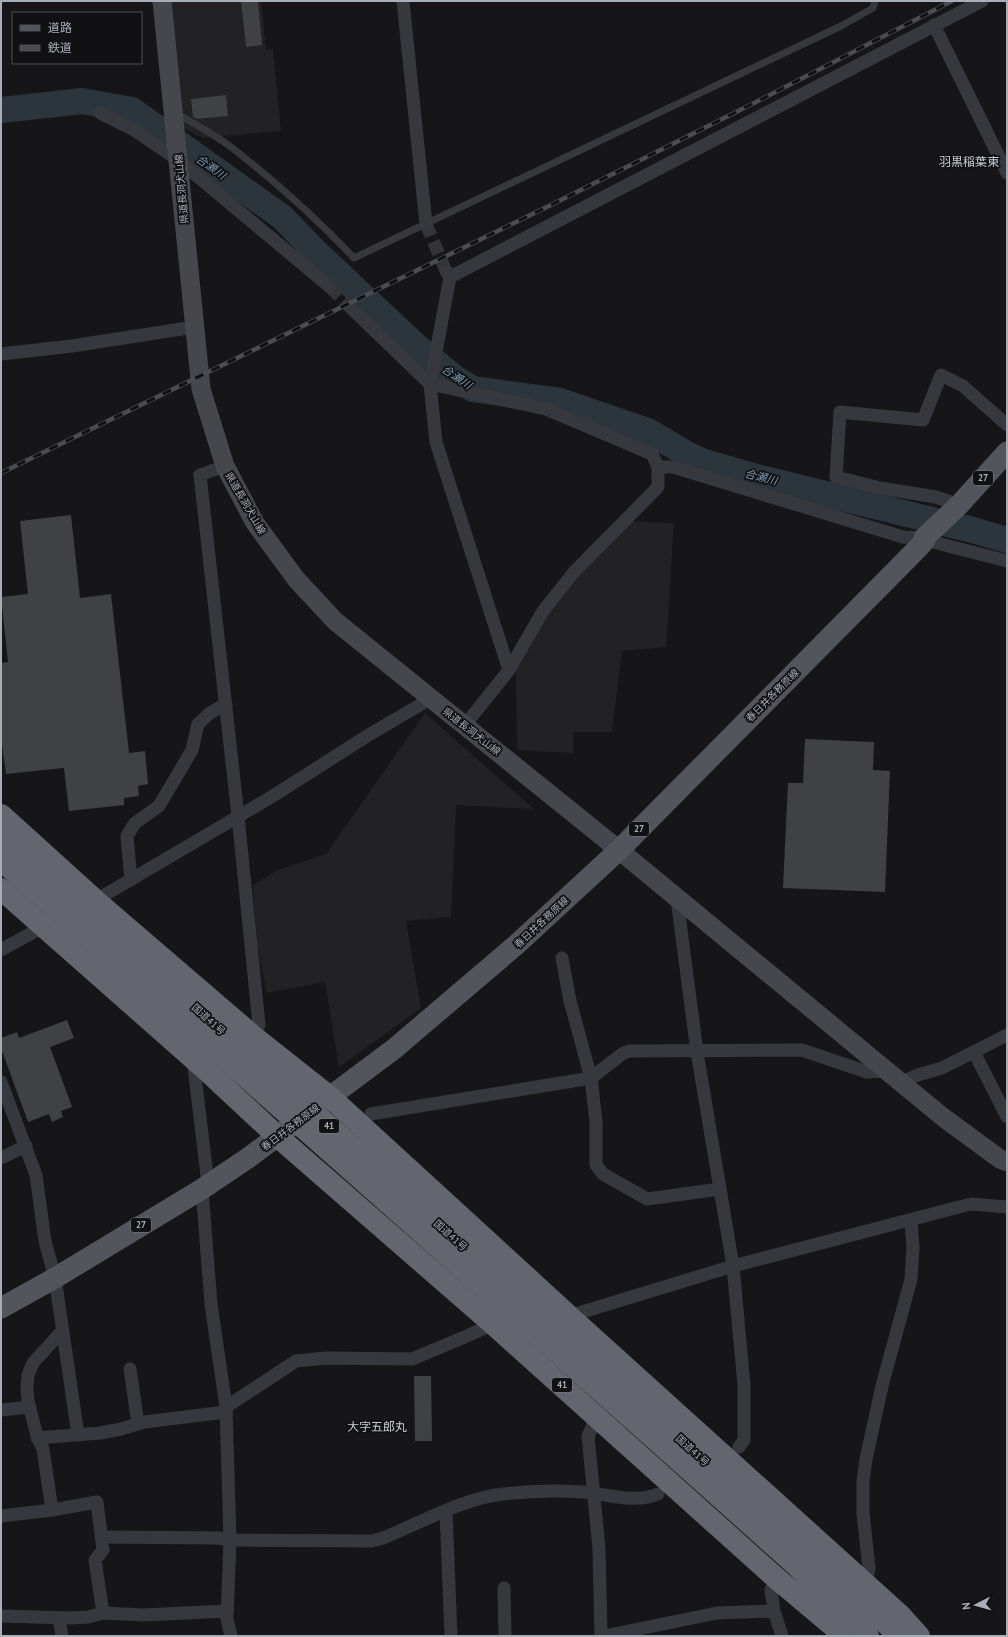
<svg xmlns="http://www.w3.org/2000/svg" width="1008" height="1637" viewBox="0 0 1008 1637" font-family="'PT Sans','Noto Sans JP',sans-serif">
  <rect width="100%" height="100%" fill="#161618"/>
  <g fill="#222225">
    <path d="M169,1H261L266,50L273,49L281,131L203,138L181,127Z"/>
    <path d="M625,521L674,523L666,647L622,651L612,732H573V753L517,750L516,671L548,615Z"/>
    <path d="M425,713L534,809L456,805L451,917L406,921L421,1008L339,1067L325,982L267,993L257,945L253,885L278,870L326,854Z"/>
  </g>
  <g fill="none" stroke-linecap="round" stroke-linejoin="round">
    <path stroke="#2c353c" stroke-width="26" d="M1,110L82,101L132,110L282,217L317,253L415,345L456,379L473,389L560,401L648,431L685,453L704,462L764,479L973,530L1007,540"/>
  </g>
  <g fill="#404145">
    <path d="M241,1H258L262,45L246,47Z"/>
    <path d="M226,95L228,116L197,119L193,117L191,99Z"/>
    <path d="M71,515L80,598L111,594L129,753L145,751L148,784L138,786L139,796L124,798V805L69,811L64,768L6,774L1,737V663L8,662L1,597L28,594L20,521Z"/>
    <path d="M805,739L874,742L873,770L890,771L885,892L783,888L788,783H803Z"/>
    <path d="M67,1020L74,1038L50,1047L72,1107L61,1111L63,1117L52,1122L49,1114L28,1122L1,1048V1038L17,1032L19,1038Z"/>
    <path d="M414,1376H431L432,1441H415Z"/>
  </g>
  <g fill="none" stroke-linecap="round" stroke-linejoin="round">
    <g stroke="#333438" stroke-width="13" stroke-dasharray="13 6" stroke-linecap="butt">
      <path d="M426,224L446,271"/>
      <path d="M330,287L350,307"/>
    </g>
    <path stroke="#37383d" stroke-width="7" d="M176,113C194,124 214,134 231,147C275,181 316,218 354,258L841,26L873,8L875,1"/>
    <g stroke="#37383d" stroke-width="13">
      <path d="M403,1L426,224"/>
      <path d="M934,25L1007,173"/>
      <path d="M100,113L134,130L178,160L330,287"/>
      <path d="M446,271L450,277L430,384L436,442L509,670"/>
      <path d="M450,277L982,1"/>
      <path d="M350,307L430,384L546,409L652,454L658,467V487L575,571L543,611L509,670L465,725"/>
      <path d="M1,354L72,346L194,327"/>
      <path d="M225,466L200,475L238,816L259,1025L253,1036"/>
      <path d="M658,467H673L903,537L924,538"/>
      <path d="M959,505L936,497L880,488L836,477L840,412L923,420L941,375L963,386L1007,425"/>
      <path d="M925,540L1007,561"/>
      <path d="M131,880L127,836L135,823L159,806L192,750L198,724L210,713L226,704"/>
      <path d="M677,899L697,1052L733,1266L744,1385V1440L739,1447"/>
      <path d="M91,903L273,796L367,736L430,699"/>
      <path d="M1,950L48,924"/>
      <path d="M562,958L570,1001L591,1078L596,1122V1165L603,1174L647,1199L720,1189"/>
      <path d="M974,1052L1007,1117"/>
      <path d="M193,1059L208,1184"/>
      <path d="M1,1082L36,1175L45,1241L55,1278L78,1435"/>
      <path d="M901,1082L918,1075L942,1068L1007,1035"/>
      <path d="M371,1114L591,1078L622,1054L629,1051L802,1050L867,1072L887,1071"/>
      <path d="M1,1158L26,1146"/>
      <path d="M202,1189L211,1304L226,1407L230,1540L227,1619L231,1636"/>
      <path d="M569,1316L733,1266L959,1207L972,1204L1007,1207"/>
      <path d="M130,1369L138,1424"/>
      <path d="M226,1407L296,1361L326,1358L412,1359L467,1336L493,1324"/>
      <path d="M1,1410L30,1407"/>
      <path d="M597,1417L588,1436L599,1548L601,1636"/>
      <path d="M37,1438L100,1433L121,1429L144,1422L226,1412"/>
      <path d="M52,1510L43,1449L37,1436L28,1401L27,1388L28,1375L33,1363L62,1331"/>
      <path d="M446,1512L451,1636"/>
      <path d="M1,1516L52,1510L97,1502L103,1550L95,1560L103,1613"/>
      <path d="M101,1537L219,1538L230,1540L372,1541L383,1538C420,1523 464,1498 503,1494C529,1491 557,1490 583,1492C607,1494 634,1504 658,1494"/>
      <path d="M776,1578L771,1590L774,1611L782,1636"/>
      <path d="M866,1585L869,1568L863,1513V1481L866,1459L882,1386L911,1279L913,1248L911,1221"/>
      <path d="M504,1588L505,1636"/>
      <path d="M1,1616L71,1618L88,1617L103,1613L143,1615L227,1611"/>
      <path d="M59,1618L62,1636"/>
      <path d="M604,1636L717,1613L774,1611"/>
    </g>
    <path stroke="#45474d" stroke-width="19" d="M162,1L201,389L225,466L255,523L296,579L335,621L619,850L944,1118L1000,1159L1007,1162"/>
    <path stroke="#53555c" stroke-width="21" d="M1,1308L55,1278L202,1189L248,1158L394,1049L516,945L619,850L920,546L925,540L924,538L959,505L1007,452"/>
    <g stroke="#63666e" stroke-width="22">
      <path d="M1,815L96,901L253,1036L330,1097L569,1316L901,1616L919,1636"/>
      <path d="M1,889L204,1068L277,1136L493,1324L776,1578L845,1636"/>
      <path d="M658,1419L900,1636"/>
      <path d="M646,1431L796,1565L868,1636"/>
    </g>
    <defs>
      <path id="rail" d="M1,473L549,206L760,100L952,1"/>
    </defs>
    <use href="#rail" stroke="#4a4c52" stroke-width="4.5"/>
    <use href="#rail" stroke="#111113" stroke-width="3" stroke-dasharray="9" stroke-linecap="butt"/>
    <g stroke="#63666e" stroke-width="22">
      <path d="M1,834L658,1419"/>
      <path d="M1,860L646,1431"/>
    </g>
  </g>
  <g text-anchor="middle" stroke-width="3.5" stroke-linejoin="round" paint-order="stroke">
    <g fill="#111113" stroke="#7b7e86" stroke-width="1">
      <rect x="973" y="471" width="20" height="14" rx="3"/>
      <rect x="629" y="822" width="20" height="14" rx="3"/>
      <rect x="319" y="1119" width="20" height="14" rx="3"/>
      <rect x="131" y="1218" width="20" height="14" rx="3"/>
      <rect x="552" y="1378" width="20" height="14" rx="3"/>
    </g>
    <g font-size="9" font-weight="bold" fill="#a8adb8">
      <text x="983" y="481">27</text>
      <text x="639" y="832">27</text>
      <text x="329" y="1129">41</text>
      <text x="141" y="1228">27</text>
      <text x="562" y="1388">41</text>
    </g>
    <g font-size="10" fill="#a8adb8" stroke="#111113">
      <text transform="translate(181 189) rotate(-95)" y="4">県道長洞犬山線</text>
      <text transform="translate(246 503) rotate(60)" y="4">県道長洞犬山線</text>
      <text transform="translate(772 695) rotate(-45)" y="4">春日井各務原線</text>
      <text transform="translate(472 731) rotate(38)" y="4">県道長洞犬山線</text>
      <text transform="translate(541 922) rotate(-43)" y="4">春日井各務原線</text>
      <text transform="translate(209 1019) rotate(42)" y="4">国道41号</text>
      <text transform="translate(290 1127) rotate(-37)" y="4">春日井各務原線</text>
      <text transform="translate(451 1235) rotate(42)" y="4">国道41号</text>
      <text transform="translate(693 1450) rotate(42)" y="4">国道41号</text>
    </g>
    <g font-size="11" font-style="italic" fill="#7f9bb3" stroke="#111113">
      <text transform="translate(211 167) rotate(35)" y="4">合瀬川</text>
      <text transform="translate(457 377) rotate(34)" y="4">合瀬川</text>
      <text transform="translate(761 477) rotate(14)" y="4">合瀬川</text>
    </g>
    <g font-size="12" fill="#c9ccd4" stroke="#111113">
      <text x="969" y="166">羽黒稲葉東</text>
      <text x="377" y="1431">大字五郎丸</text>
    </g>
  </g>
  <rect width="1008" height="1637" fill="none" stroke="#a8adb8" stroke-width="4"/>
  <rect x="12" y="12" width="130" height="52" fill="#111113" stroke="#4d4f55"/>
  <rect x="20" y="25" width="20" height="6" fill="#53555c" stroke="#4d4f55"/>
  <text x="48" y="32" font-size="12" fill="#a8adb8">道路</text>
  <rect x="20" y="45" width="20" height="6" fill="#4a4c52" stroke="#4d4f55"/>
  <text x="48" y="52" font-size="12" fill="#a8adb8">鉄道</text>
  <g transform="translate(976 1605) rotate(264)" stroke="#111113" stroke-width="3" paint-order="stroke">
  <path d="M0-3L7 15L0 10L-7 15Z" fill="#a8adb8"/>
  <text y="-6" font-size="11" font-weight="bold" text-anchor="middle" fill="#a8adb8">N</text>
  </g>
</svg>
